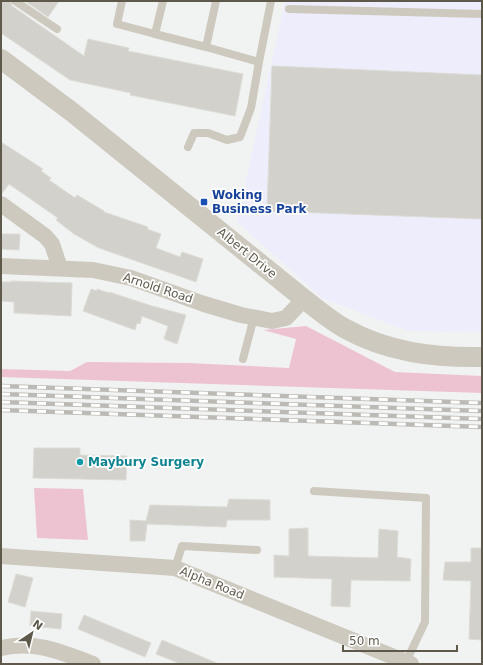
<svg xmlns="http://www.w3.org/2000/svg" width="483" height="665" viewBox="0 0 483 665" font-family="'DejaVu Sans',sans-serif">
  <rect width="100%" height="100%" fill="#f1f3f3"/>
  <path fill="#ededfc" d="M285,1H482V332L408,331L322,298L237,222Z"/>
  <g fill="#eec3d1">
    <path d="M306,326L395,372L482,376V393L1,377V369L70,371L87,362L188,363L289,368L296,339L263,330Z"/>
    <path d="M34,488L83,489L88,540L37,538Z"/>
  </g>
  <g fill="#d3d1cb" stroke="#dcdcd5">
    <path d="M1,1H10L12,6L84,56L88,39L129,48L128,51L243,74L235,116L130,95L131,93L70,80L1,33Z"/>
    <path d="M25,1H59L48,17Z"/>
    <path d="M272,66L482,75V219L267,211Z"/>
    <path d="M1,142L43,169L41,171L51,178L49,180L75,198L77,195L104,211V212L148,227L147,229L161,234L156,248L180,257L182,252L203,259L196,282L99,248L74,234L56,220L58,218L9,184L1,195Z"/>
    <path d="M1,234H20L19,250L1,249Z"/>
    <path d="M11,281L72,283L71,316L14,313V302L1,301V282H11Z"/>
    <path d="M91,289L97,291V289L109,293V292L152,306L186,315L177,344L164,339L168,326L142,316L140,324L137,323L135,330L83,311Z"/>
    <path d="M34,448H80V455L127,456L126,480L33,478Z"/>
    <path d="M229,499L270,500V520H227L226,527L147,524L145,541H130V520L146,521L150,505L227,507Z"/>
    <path d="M308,528V556L378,558L379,529L398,531L397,557L411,559L410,581L351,580L350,607L331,606L332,579L274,577V555L289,556V529Z"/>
    <path d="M471,548H482V640L469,639L471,581L443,580L445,562H471Z"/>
    <path d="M16,574L33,578L25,607L8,602Z"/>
    <path d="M31,611L62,614L61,629L30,626Z"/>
    <path d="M84,615L151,643L145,657L78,629Z"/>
    <path d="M162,640L219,664H181L156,654Z"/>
  </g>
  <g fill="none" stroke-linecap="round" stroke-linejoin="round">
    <g stroke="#cdc9be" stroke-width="8">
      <path d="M15,1L57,29"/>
      <path d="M122,1L117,24L155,34L163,1"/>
      <path d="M289,9L482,14"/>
      <path d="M155,34L206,47L216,1"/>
      <path d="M206,47L259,62L271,1"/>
      <path d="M188,147L194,133H208L227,140L240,137L251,108L259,62"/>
      <path d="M243,359L254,317"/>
      <path d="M314,491L426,498L425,622L406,662"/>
      <path d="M175,568L182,546L257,550"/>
    </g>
    <g stroke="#cdc9be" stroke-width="16">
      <path d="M1,204L45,236L52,244L60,268"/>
      <path d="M1,266L93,270L131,278L204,304L241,315L272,321L286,318L304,299"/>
      <path d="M1,556L175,568L411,664"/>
      <path d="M1,648C35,640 61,652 93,664"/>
    </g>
    <path stroke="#cdc9be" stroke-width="20" d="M1,59L72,112L304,299C317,309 330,320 344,328C387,352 433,358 482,357"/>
    <defs>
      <g id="rail">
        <path d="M1,386L482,403"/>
        <path d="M1,394L482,411"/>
        <path d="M1,402L482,419"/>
        <path d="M1,410L482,427"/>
      </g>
    </defs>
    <use href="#rail" stroke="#bbbab4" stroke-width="4.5"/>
    <use href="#rail" stroke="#fff" stroke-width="3" stroke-dasharray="9" stroke-linecap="butt"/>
  </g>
  <rect fill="#1a4fb4" stroke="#fff" stroke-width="1.5" x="200" y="198" width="8" height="8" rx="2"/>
  <circle fill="#0f9aa8" stroke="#fff" stroke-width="1.5" cx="80" cy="462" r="4"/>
  <g text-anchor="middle" stroke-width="3.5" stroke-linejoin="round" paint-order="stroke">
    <g font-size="12" font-weight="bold" fill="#164399" stroke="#fff" text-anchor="start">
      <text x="212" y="199">Woking<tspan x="212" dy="14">Business Park</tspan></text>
    </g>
    <g font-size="12" fill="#5e594a" stroke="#fff">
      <text transform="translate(247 253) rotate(39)" y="4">Albert Drive</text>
      <text transform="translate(158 288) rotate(18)" y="4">Arnold Road</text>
      <text transform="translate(212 583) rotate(22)" y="4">Alpha Road</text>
    </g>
    <g font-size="12" font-weight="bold" fill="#0d838f" stroke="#fff" text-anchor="start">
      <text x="88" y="466">Maybury Surgery</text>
    </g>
  </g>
  <rect width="483" height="665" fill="none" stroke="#5e594a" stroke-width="4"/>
  <g transform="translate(32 633) rotate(35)" stroke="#ffffff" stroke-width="3" paint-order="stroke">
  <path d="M0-3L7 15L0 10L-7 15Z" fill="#5e594a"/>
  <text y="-6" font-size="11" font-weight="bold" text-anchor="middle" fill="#5e594a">N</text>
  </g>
  <path d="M343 645v6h114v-6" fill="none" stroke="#5e594a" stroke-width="2"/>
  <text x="349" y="645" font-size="12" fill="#5e594a" stroke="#ffffff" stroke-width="3" paint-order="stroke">50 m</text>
</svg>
